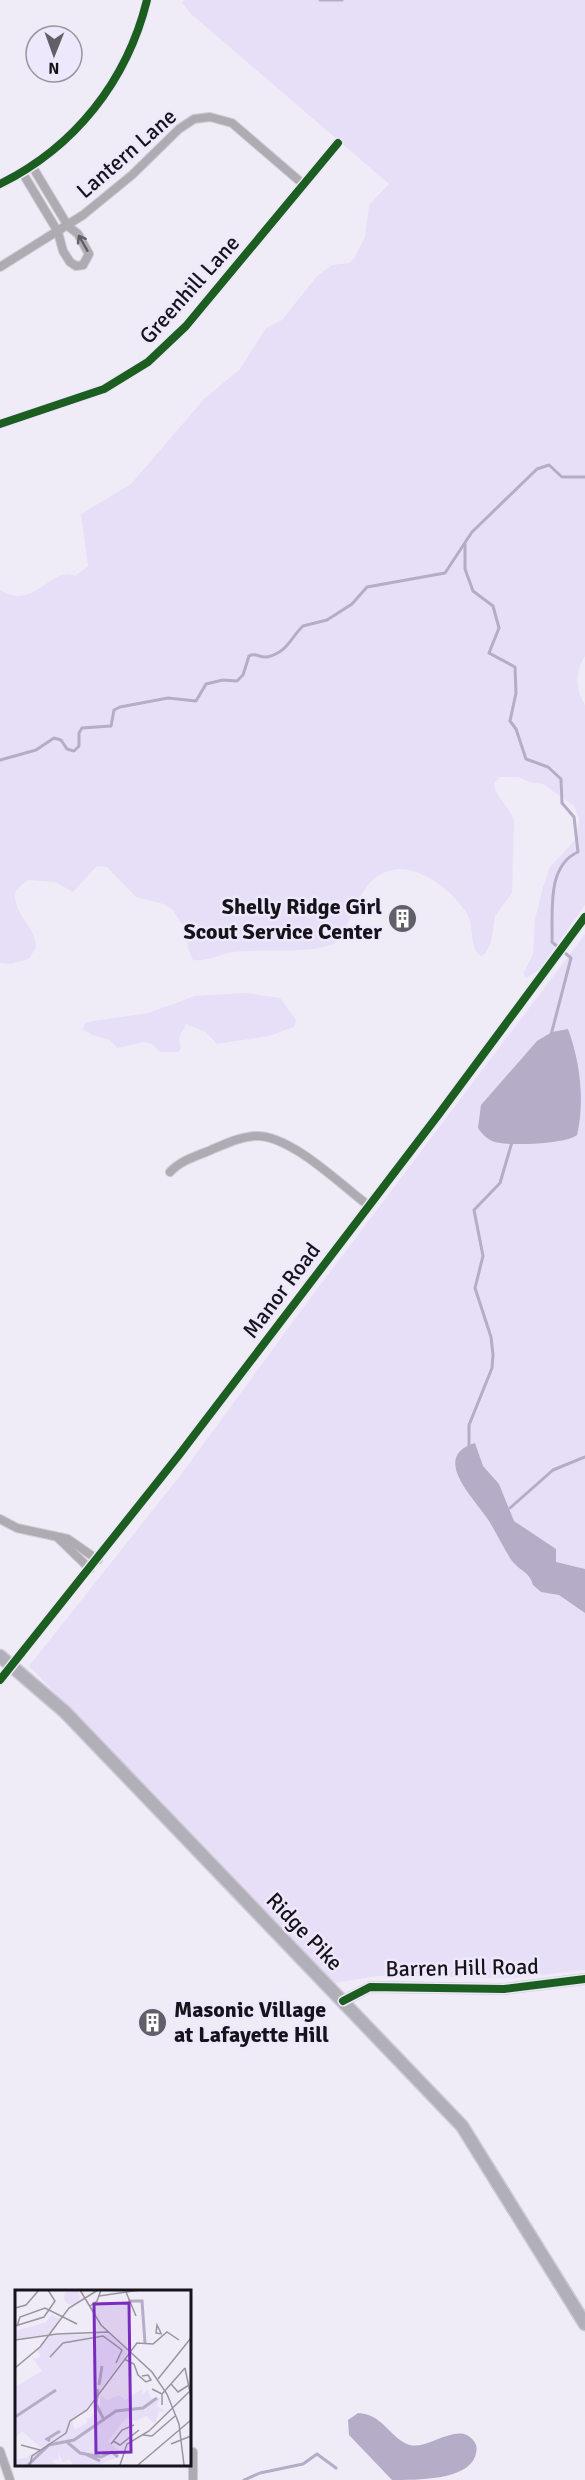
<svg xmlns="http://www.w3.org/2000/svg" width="585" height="2480" viewBox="0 0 585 2480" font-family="Signika,sans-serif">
  <rect width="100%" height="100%" fill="#f0ecf7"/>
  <g fill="#e7dff8">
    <path d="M184,0H585V656C575,673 575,687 585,705V905L539,970L526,978L523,974L533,954L535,919L543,887L550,867L577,838L579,818L574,806L543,784L529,782L518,777H500L494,784C496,799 510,806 514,821L512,893L495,916L491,943L485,954L481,956C468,947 475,927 467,914C449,884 398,848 368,885C354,903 351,926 334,944C303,955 266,948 234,952C220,954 207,962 193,960L188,949L187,932L173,910L163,904L136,897L107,867L97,866L73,892L55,882L28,880L16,890C11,914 35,924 36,947L29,959L11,964L0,963V590C32,612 53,565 75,576L88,566L81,514L131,484L204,399L240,369L266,328L282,320L317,276L332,265L349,263L354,259L365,237L369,205L389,184L191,14L182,3Z"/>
    <path d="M585,934V1970L513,1978L379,1976L334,1983L29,1666L183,1472L305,1305Z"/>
    <path d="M245,993L280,998L296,1020L294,1027L269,1036L217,1044L206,1032L186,1024L179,1038L181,1049L178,1052H160L152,1044L144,1042L117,1048L110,1040L92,1035L82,1029L86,1023L94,1021L148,1013L195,996Z"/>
  </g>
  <g fill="#b5acc8">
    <path d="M568,1029C580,1061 585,1102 577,1135C567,1144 505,1147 492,1141C486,1138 481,1133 478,1128L481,1105L537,1041L552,1032Z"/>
    <path d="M475,1443L483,1466L499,1484L514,1521L556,1549V1562L585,1569V1613L559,1595L541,1592L533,1585C530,1572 520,1571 512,1561C504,1549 497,1534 489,1521C476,1500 429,1457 475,1443Z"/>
    <path d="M358,2413C382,2414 388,2435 407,2444C426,2453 457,2420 473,2440C478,2445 477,2451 475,2457C466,2480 417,2480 392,2480L349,2435L348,2420Z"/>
  </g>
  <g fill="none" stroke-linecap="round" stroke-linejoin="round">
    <g stroke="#b5acc8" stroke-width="3">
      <path d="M320,0H342"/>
      <path d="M465,544V569L473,591L493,606L499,628L489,653L515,667L516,693L510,721L516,729L526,759L548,767L561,779L562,803L574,817L578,852C546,866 553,913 552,942L571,958L551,1035"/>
      <path d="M0,760L36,750L54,738L61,740L67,749L74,751L79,746V733L82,728L111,726L114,710L120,707L168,698L196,701L206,684L223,680L237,681L243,675L249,656C256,652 259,658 267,657C287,653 291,637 303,626L327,620L352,604L367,587L445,573L472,532L537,469L549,465L562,477H585"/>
      <path d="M469,1445V1425L492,1368L493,1355L491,1337L475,1288L483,1256L474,1210L500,1183L512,1142"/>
      <path d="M510,1508L553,1470L585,1457"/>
      <path d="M244,2480L260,2473L303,2464L317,2454L336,2468"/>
    </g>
    <defs>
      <g id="minor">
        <path d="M22,172L58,232L63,251L70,262L76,266L83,265L89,254L78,234L68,226L32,166"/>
        <path d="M0,184C75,147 127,81 147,0"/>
        <path d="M0,267L83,215L132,175L179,129L194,119L210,117L232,123L303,184"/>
        <path d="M0,424L104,389L148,362L186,326L338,143"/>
        <path d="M170,1172C181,1160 197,1156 211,1150C225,1144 239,1137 255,1136C290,1134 341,1185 369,1206"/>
        <path d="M0,1519L17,1528L68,1539L98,1560"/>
        <path d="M57,1537L90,1569"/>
        <path d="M0,1680L179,1455L439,1114L585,917"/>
        <path d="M0,2451L10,2480"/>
        <path d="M193,2452V2480"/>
      </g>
      <path id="tertiary" d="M343,2001L370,1987L504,1989L585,1979"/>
      <path id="primary" d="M0,1656L65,1712L462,2126L585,2324"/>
    </defs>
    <use href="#minor" stroke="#cecad3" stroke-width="10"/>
    <use href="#tertiary" stroke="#cecad3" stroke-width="12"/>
    <use href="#primary" stroke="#cecad3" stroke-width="15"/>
    <use href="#minor" stroke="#aeabb2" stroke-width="8"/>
    <use href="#tertiary" stroke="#aeabb2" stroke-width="9"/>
    <use href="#primary" stroke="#b1afb7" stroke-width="12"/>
    <defs>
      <g id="cycleway">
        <path d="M0,184C75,147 127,81 147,0"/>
        <path d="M0,424L104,389L148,362L186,326L338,143"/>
        <path d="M0,1680L179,1455L439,1114L585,917"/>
        <path d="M343,2001L370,1987L504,1989L585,1979"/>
      </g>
    </defs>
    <use href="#cycleway" stroke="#eee8fc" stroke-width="11"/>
    <use href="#cycleway" stroke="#1b5e20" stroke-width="8"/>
  </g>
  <defs><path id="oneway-shaft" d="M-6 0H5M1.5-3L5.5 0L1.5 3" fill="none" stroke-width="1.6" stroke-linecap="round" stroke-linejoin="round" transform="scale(1.5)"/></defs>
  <use stroke="#625f66" href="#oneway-shaft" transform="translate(83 243) rotate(-120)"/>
  <defs>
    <symbol id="building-disc" viewBox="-11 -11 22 22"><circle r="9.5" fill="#625f68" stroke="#eee8fc"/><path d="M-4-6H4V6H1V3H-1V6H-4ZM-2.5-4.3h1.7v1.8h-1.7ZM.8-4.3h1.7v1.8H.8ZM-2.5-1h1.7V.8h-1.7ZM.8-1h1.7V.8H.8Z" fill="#fff"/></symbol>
  </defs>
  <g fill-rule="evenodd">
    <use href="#building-disc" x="386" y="902" width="33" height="33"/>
    <use href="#building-disc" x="136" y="2006" width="33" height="33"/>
  </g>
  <g text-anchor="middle" stroke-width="5" stroke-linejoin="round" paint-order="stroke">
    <g font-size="22" fill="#16131b" stroke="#eee8fc">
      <text transform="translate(126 153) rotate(-41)" y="8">Lantern Lane</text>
      <text transform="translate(189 289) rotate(-48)" y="8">Greenhill Lane</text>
      <text transform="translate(281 1290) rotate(-53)" y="8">Manor Road</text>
      <text transform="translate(305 1931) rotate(46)" y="8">Ridge Pike</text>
      <text transform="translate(462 1967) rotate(-1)" y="8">Barren Hill Road</text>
    </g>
    <g font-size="22" font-weight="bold" fill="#16131b" stroke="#eee8fc" text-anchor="end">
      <text x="382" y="914">Shelly Ridge Girl<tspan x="382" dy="25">Scout Service Center</tspan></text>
      <text x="174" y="2017" text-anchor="start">Masonic Village<tspan x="174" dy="25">at Lafayette Hill</tspan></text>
    </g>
  </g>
  <g transform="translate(15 2290)">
    <rect width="176" height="176" fill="#f0ecf7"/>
    <path d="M49 7a8 8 0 1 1 16 0a8 8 0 1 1-16 0ZM36,25L46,29L34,44L0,49V41L31,32ZM94,44L113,62L71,119L56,129L50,143L26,158L7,141L0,148V97L27,81L16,66L21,69L26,66L22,61L35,45ZM127,99V105L133,100L136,108H145L142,116L152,123L144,121L140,134L131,126L121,131L111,128L93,151L105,162L103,167L83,175H59L54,169L48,172L43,163L44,169L36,171L43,175H16V166L14,175H0V169L10,168L49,145L57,131L60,140L73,132L69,126L73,129L81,123L77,116L83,105L81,114L85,116L86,105L92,110L104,105L110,110Z" fill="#e7dff8"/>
    <path fill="none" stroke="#b5acc8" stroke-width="3" d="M113,11H127L130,53M84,95L87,76M83,99L81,114L88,128M0,127L41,100M35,151L32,149L45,141M52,152L65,163L86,167L97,162L103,167M68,163L85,171M13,175L34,155L59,150L101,121L128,118L142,108"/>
    <path fill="none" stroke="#99959f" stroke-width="1.5" d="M65,0L86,35L137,82L152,104L164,134L169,175M111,2L121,26M84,6L125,0M75,16L82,11L86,0M0,18L11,15L24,0M0,36L29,27L40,11L33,0M2,36L5,27L30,18L62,34M146,43L142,35L141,43L147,44M0,50L42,44L94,42M35,67L48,53L88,46L107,60L101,73M109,69L119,74L123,85L131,92L136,90L133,85L127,86M0,78L25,57L54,18L83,0M170,78L176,107M143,89L176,48M156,94L163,102L174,95M137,99L147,104V115M147,104L170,78M128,145L137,146L160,126M98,151L105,155L124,140M96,154L107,140L119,135M156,154L176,146M6,155L25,160M15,175L17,166L51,143L55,131L72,120L122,53L138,54L152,42L164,50M105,175L112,154L134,141L176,100M123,175L176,130"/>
    <path fill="#7b2cbf" fill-opacity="0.15" stroke="#7b2cbf" stroke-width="3" d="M114,13L116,162L81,163L79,14Z"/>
    <rect width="176" height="176" fill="none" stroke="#16131b" stroke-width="3"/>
  </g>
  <g transform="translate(54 54) rotate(181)"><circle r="28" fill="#eee8fc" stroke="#9893a2" stroke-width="1.5"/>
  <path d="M0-4.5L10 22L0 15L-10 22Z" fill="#625f68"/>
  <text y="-9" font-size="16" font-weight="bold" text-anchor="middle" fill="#16131b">N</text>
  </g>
</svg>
